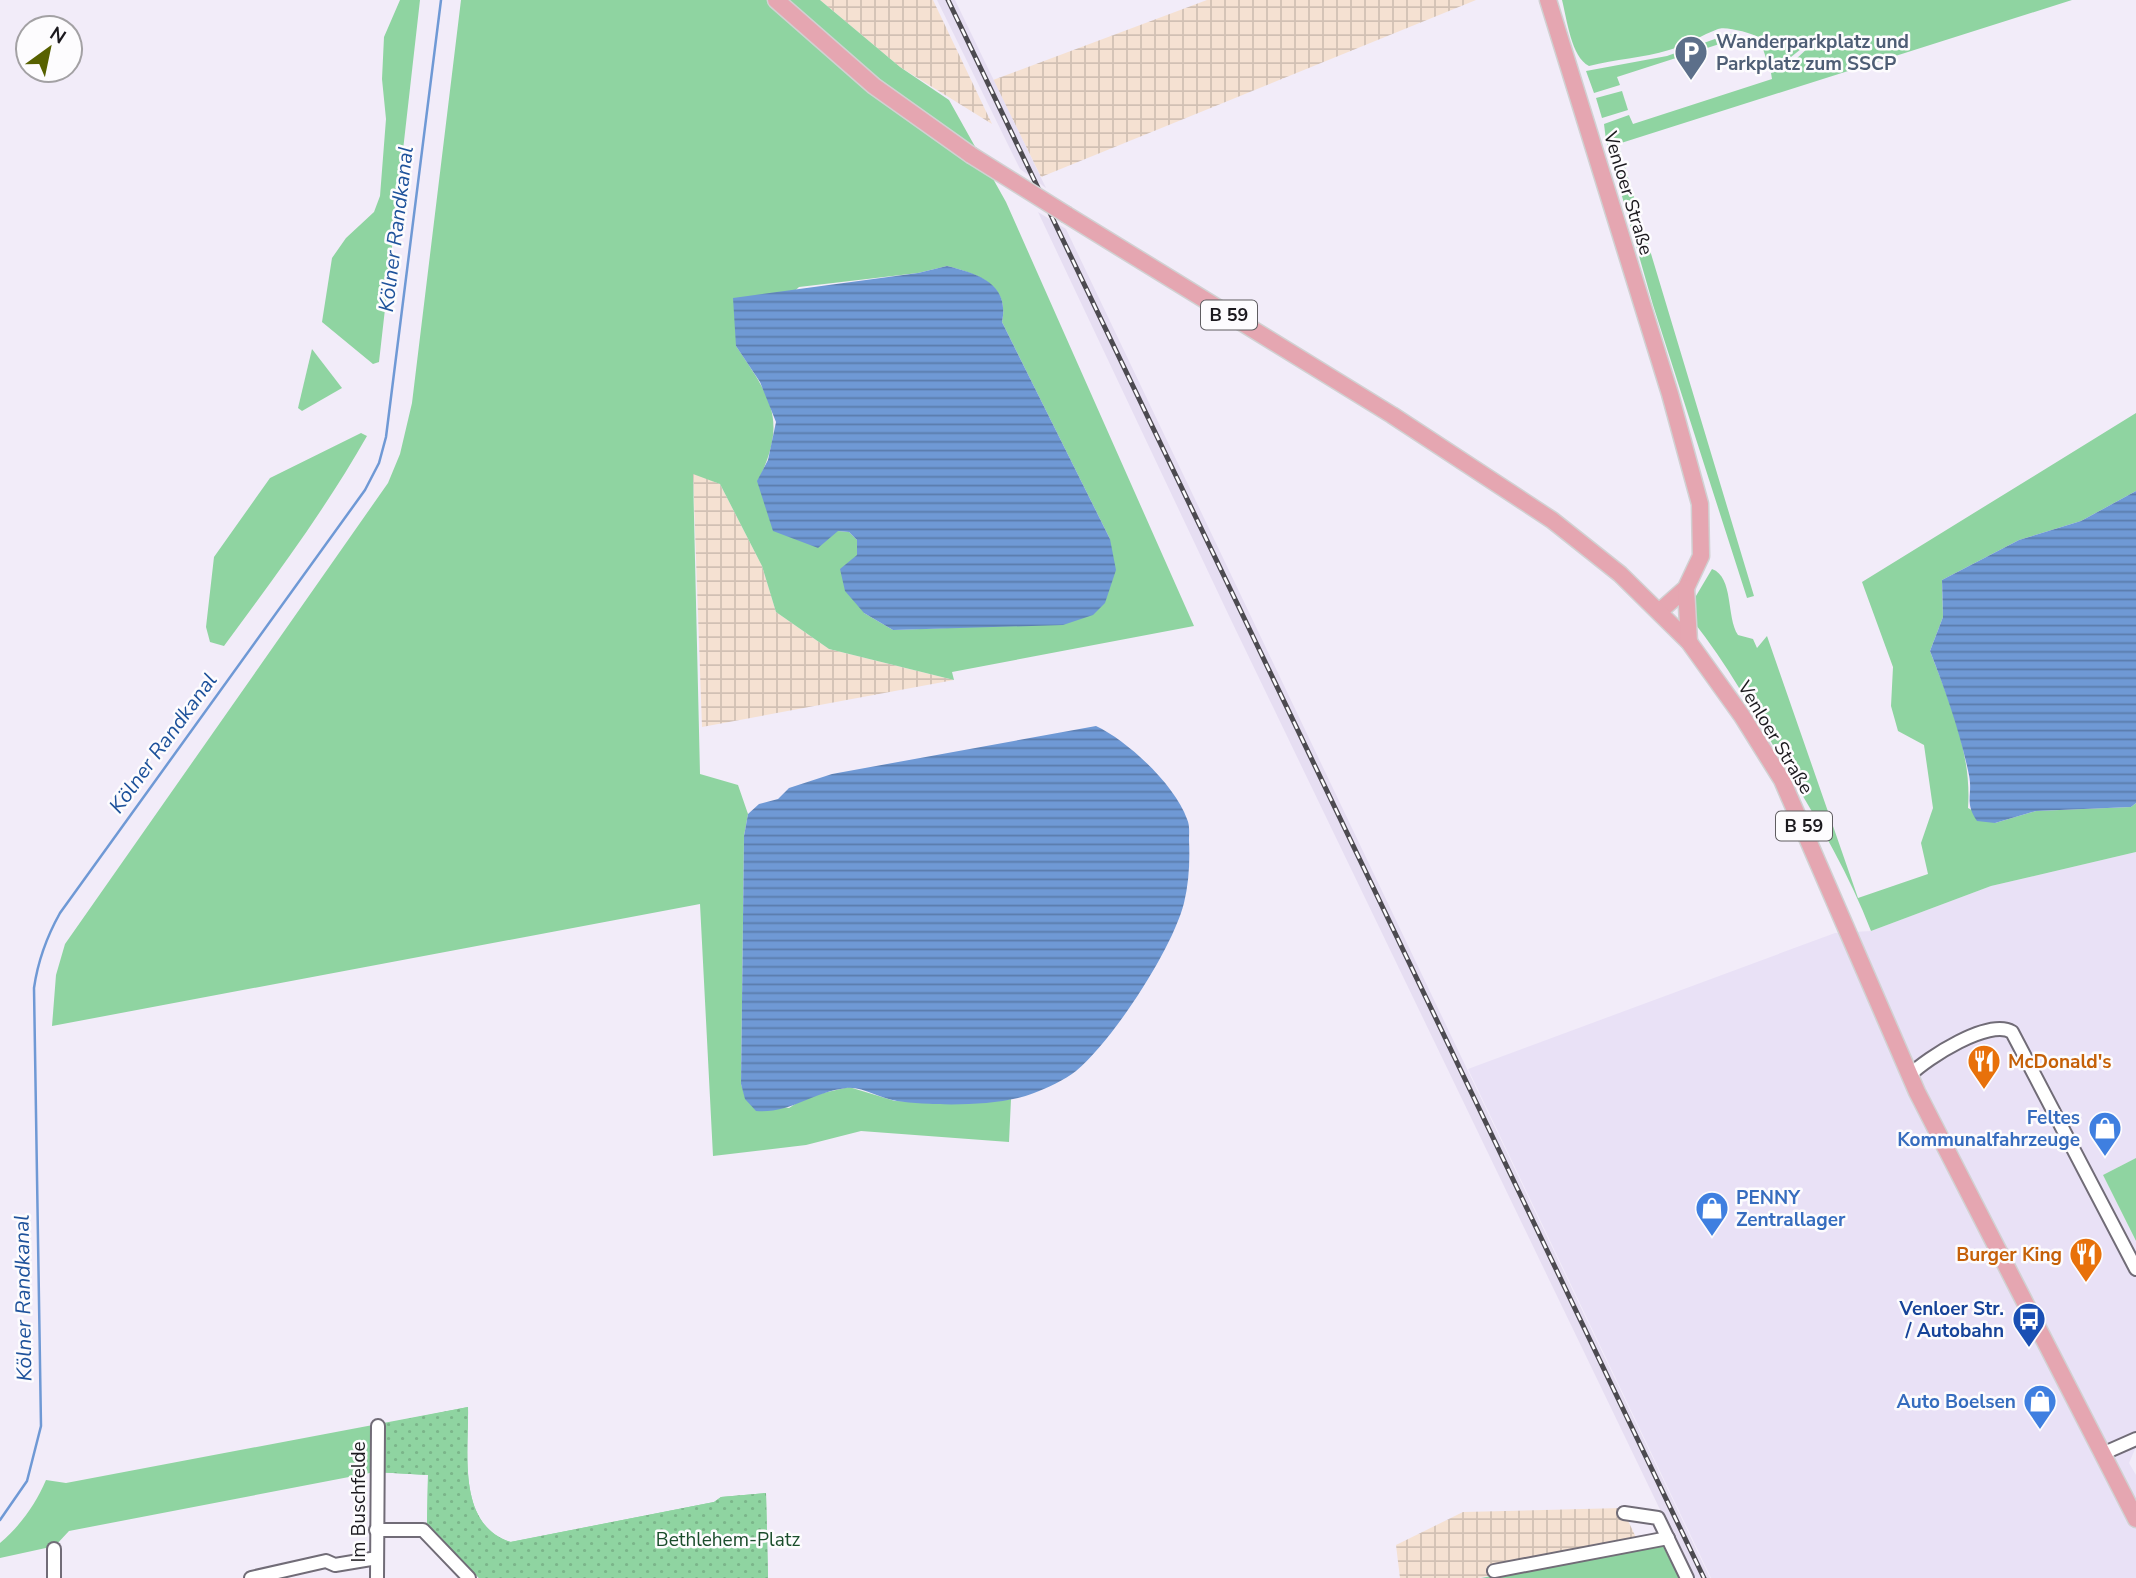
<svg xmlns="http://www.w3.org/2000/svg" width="2136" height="1578" viewBox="0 0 2136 1578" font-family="'Nunito Sans',sans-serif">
  <defs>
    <pattern id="industrial-grid" width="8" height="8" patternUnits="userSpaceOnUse" patternTransform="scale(1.75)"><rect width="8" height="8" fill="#f5e1d2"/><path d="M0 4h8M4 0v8" fill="none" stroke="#d1c0b4"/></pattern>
    <pattern id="park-dots" width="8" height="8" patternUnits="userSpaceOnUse" patternTransform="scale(1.75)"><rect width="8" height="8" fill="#8fd4a1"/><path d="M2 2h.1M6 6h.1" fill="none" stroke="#7bb58a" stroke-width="1.8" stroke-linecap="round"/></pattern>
    <pattern id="water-rules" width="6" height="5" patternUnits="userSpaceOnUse" patternTransform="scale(1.75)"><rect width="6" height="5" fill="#6f99d5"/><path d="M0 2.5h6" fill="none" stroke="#5a7cac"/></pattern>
  </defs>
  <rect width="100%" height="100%" fill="#f2ecf9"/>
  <path fill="#e9e1f6" d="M2136,852V1158L2103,1175L2136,1242V1447L2129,1463L2136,1475V1578H1711L1468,1069L1835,933L1871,931L1991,886Z"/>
  <g fill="url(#industrial-grid)">
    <path d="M820,0H933L992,124L900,67Z"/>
    <path d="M1207,0H1476L1041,177L993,80Z"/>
    <path d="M693,473L720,484L762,566L776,612L829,649L954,680L702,727Z"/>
    <path d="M1622,1508L1640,1546L1478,1578H1400L1396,1545L1463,1512Z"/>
  </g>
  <g fill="#e6def2">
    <path d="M937,0H955L1046,188L1020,169Z"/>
    <path d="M1038,212L1066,229L1710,1578H1693L1231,620Z"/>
  </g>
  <g fill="#8fd4a1" fill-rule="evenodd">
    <path d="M400,0H420L379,362L373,364L322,322L332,258L346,238L374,212L380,196L386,119L382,79L384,37Z"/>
    <path d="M461,0H820L900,67L949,100L1006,202L1194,626L952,672L954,680L829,649L776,612L762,566L720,484L693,474L700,774L738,785L748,814L744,836L741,1084L746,1099L789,1108L806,1097L849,1087L895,1101L963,1103L1011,1099L1009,1142L861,1131L806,1145L713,1156L700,904L52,1026L56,975L65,944L388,483L400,454L412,403ZM947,266C977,274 1010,284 1002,322L1110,539L947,628L893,630L864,613L857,540L849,532L838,531L758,481C788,420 771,398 736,346L799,287L918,273Z"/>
    <path d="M1562,0H2072L1618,144L1754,596L1747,598L1653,305L1606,140L1604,124L1629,115L1633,124L1772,79L1771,73L1795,60L1810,46L1811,41L1791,57L1769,67L1759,37C1750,33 1726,26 1718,29C1702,35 1687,45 1669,50C1643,58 1615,59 1589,66C1571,57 1567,19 1562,0Z"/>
    <path d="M1729,34L1755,41L1738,46L1735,39L1617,77L1620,85L1594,93L1586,71L1667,56Z"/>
    <path d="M1622,91L1628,110L1602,118L1596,98Z"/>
    <path d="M312,349L342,388L302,411L298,408Z"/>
    <path d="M2136,413V491L2081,521L2019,540L1942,580L1943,617L1930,651C1949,701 1972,753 1968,808L1995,823L2036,811L2131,807L2136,803V852L1991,886L1871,931C1850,876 1820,825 1790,774C1759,722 1731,669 1693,621V601L1712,569C1734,577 1726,617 1738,635L1753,639L1757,648L1767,636L1858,898L1928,874L1921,843L1933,808L1924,745L1898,731L1891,706L1893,667L1862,582Z"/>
    <path d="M361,433L367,436C325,510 274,578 224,646L210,642L206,627L214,557L270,478Z"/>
    <path d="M2136,1158V1241L2103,1175Z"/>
    <path d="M468,1407C469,1451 456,1525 511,1542L714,1502L721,1497L766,1493L768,1578H479L427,1524L428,1475L375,1472L69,1531L55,1546L0,1558V1543C21,1525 35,1505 46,1480L66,1483Z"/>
    <path d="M1662,1544L1679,1578H1481Z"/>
  </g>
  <path fill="url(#park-dots)" d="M468,1407C469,1451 456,1524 510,1542L714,1502L721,1497L766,1493L768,1578H479L427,1524L428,1475L375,1472L373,1426Z"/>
  <g fill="url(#water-rules)">
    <path d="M947,266C978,274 1010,283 1002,322L1110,539L1116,570L1105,603L1093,615L1063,625L893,630L864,613L845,591L840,569L857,555V540L849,532L838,531L818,548L773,531L757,481L768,460L776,422L760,382L736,346L733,298L918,273Z"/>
    <path d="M2136,491V803L2131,807L2036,811L1995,823L1977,821C1964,802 1973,796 1969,775C1960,732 1946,692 1930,651L1943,617L1942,580L2019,540L2081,521Z"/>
    <path d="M1096,726C1128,741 1175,785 1187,819C1190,825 1189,834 1189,840C1190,861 1189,882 1184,903C1172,950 1113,1040 1076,1071C1065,1080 1047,1088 1034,1093C999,1107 934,1106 897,1101C881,1099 862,1086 846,1088C813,1092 789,1114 756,1111L745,1099L741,1084L744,836L748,814L759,804L778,799L789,788L832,774Z"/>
  </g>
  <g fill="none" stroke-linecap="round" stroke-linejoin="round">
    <path stroke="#6f99d5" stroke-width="2.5" d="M0,1520L27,1481L41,1426L34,988C38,960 46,938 60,913L365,490L379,463L386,437L441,0"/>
    <defs>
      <g id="minor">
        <path d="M1910,1075C1927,1058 1989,1018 2012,1032L2136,1269"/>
        <path d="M2102,1454L2136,1439"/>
        <path d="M1624,1513L1658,1518L1687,1578"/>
        <path d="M376,1530H423L469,1578"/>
        <path d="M54,1549V1578"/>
        <path d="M1494,1571L1668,1538"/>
        <path d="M251,1578L326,1561L335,1565L377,1558"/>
        <path d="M377,1578L378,1426"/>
      </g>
      <g id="major">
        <path d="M776,0L874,86L971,155"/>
        <path d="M1548,0L1670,394L1700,504L1701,556L1686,588L1660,611"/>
        <path d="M1067,215L1392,415L1552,520L1620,574L1689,642L1742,716L1782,780L1917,1092L2136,1519"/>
        <path d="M1686,588L1689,642"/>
      </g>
    </defs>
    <use href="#minor" stroke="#716c77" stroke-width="16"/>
    <use href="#major" stroke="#d1d1d2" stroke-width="19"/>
    <use href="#minor" stroke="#fff" stroke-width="12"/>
    <use href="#major" stroke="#e5a6b1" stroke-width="16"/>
    <defs>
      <path id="rail" d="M948,0L1704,1578"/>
    </defs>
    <use href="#rail" stroke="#4c4a50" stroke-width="5"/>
    <use href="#rail" stroke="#fdfcfe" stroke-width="2.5" stroke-dasharray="8" stroke-linecap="butt"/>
    <defs>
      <path id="major-bridge" d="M971,155L1067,215"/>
    </defs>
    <use href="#major-bridge" stroke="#d1d1d2" stroke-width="19" stroke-linecap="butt"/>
    <use href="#major-bridge" stroke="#e5a6b1" stroke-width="16"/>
  </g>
  <defs>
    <symbol id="parking-pin" viewBox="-11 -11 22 30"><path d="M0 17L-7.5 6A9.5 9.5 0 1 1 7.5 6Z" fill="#5c6f8a" stroke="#fdfcfe"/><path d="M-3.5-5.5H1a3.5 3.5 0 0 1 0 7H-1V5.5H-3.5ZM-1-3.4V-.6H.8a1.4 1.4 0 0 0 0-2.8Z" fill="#fff"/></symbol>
    <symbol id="restaurant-pin" viewBox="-11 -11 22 30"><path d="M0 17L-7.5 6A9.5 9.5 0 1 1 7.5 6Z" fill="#e8710a" stroke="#fdfcfe"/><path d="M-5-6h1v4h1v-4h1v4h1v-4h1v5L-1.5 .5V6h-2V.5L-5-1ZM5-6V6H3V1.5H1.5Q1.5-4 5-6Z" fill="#fff"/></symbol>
    <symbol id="shop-pin" viewBox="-11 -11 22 30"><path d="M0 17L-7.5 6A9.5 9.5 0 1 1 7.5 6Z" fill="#3f7fe0" stroke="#fdfcfe"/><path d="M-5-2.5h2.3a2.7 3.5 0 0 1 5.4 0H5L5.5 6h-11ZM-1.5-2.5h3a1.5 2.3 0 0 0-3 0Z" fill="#fff"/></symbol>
    <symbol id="bus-pin" viewBox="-11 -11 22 30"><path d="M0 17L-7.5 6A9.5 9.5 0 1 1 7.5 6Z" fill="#1a4fb4" stroke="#fdfcfe"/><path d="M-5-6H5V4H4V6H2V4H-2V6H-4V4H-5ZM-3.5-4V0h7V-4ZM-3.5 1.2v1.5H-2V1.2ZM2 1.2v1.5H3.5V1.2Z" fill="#fff"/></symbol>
  </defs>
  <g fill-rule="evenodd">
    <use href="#parking-pin" x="1672" y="33" width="38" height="52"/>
    <use href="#restaurant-pin" x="1965" y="1042" width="38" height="52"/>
    <use href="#shop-pin" x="2086" y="1109" width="38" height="52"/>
    <use href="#shop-pin" x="1693" y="1189" width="38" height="52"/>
    <use href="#restaurant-pin" x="2067" y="1235" width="38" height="52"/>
    <use href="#bus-pin" x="2010" y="1300" width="38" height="52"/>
    <use href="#shop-pin" x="2021" y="1382" width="38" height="52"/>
  </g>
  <g text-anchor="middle" stroke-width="5" stroke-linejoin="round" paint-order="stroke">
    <g fill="#fdfcfe" stroke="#5f5d61" stroke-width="2">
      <rect x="1201" y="300.5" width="56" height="29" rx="5"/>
      <rect x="1776" y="811.5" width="56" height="29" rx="5"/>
    </g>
    <g font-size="18" font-weight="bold" fill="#1b191e">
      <text x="1229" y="321">B 59</text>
      <text x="1804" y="832">B 59</text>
    </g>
    <g font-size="19" font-weight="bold" fill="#4e5e75" stroke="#fdfcfe" text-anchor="start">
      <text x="1716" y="48">Wanderparkplatz und<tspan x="1716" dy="22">Parkplatz zum SSCP</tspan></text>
    </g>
    <g font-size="19" fill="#1b191e" stroke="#fdfcfe">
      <text transform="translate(1629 193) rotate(73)" y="7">Venloer Straße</text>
      <text transform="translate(1776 737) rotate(59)" y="7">Venloer Straße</text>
      <text transform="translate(358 1502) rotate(-90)" y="7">Im Buschfelde</text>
    </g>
    <g font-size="19" font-weight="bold" fill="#c56008" stroke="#fdfcfe" text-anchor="start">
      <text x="2008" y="1068">McDonald's</text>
      <text x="2062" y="1261" text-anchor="end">Burger King</text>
    </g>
    <g font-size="19" font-weight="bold" fill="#366cbe" stroke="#fdfcfe" text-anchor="end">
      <text x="2080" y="1124">Feltes<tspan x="2080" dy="22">Kommunalfahrzeuge</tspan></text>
      <text x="1736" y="1204" text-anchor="start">PENNY<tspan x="1736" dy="22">Zentrallager</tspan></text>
      <text x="2016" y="1408">Auto Boelsen</text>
    </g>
    <g font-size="19" font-weight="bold" fill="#164399" stroke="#fdfcfe" text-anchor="end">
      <text x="2004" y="1315">Venloer Str.<tspan x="2004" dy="22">/ Autobahn</tspan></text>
    </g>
    <g font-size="19" fill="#1a4d2b" stroke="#fdfcfe">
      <text x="728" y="1546">Bethlehem-Platz</text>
    </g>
    <g font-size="21" font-style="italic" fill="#1e529b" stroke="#fdfcfe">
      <text transform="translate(396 229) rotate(-83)" y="7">Kölner Randkanal</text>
      <text transform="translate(163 743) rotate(-54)" y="7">Kölner Randkanal</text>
      <text transform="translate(23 1298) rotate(-91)" y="7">Kölner Randkanal</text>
    </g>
  </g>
  <g transform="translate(49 49) rotate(33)"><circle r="33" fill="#fdfcfe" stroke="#a3a1a4" stroke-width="2"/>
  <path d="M0-5L12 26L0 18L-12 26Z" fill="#576100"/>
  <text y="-10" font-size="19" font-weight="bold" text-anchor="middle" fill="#1b191e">N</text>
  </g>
</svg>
